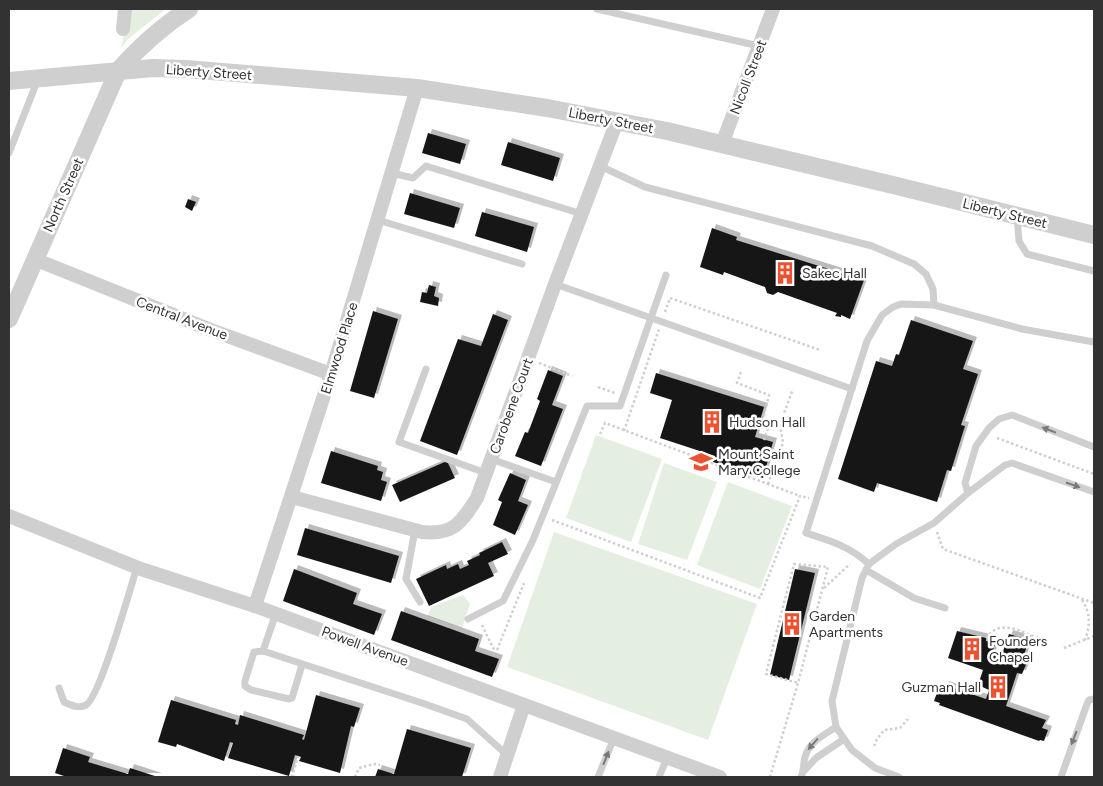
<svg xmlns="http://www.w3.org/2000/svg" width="1103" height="786" viewBox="0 0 1103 786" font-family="Figtree,sans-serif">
  <defs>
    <filter id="shadow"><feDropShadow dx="4" dy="-4" stdDeviation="0" flood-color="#0004"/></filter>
  </defs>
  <rect width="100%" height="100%" fill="#fff"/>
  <g fill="#e5efe1">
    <path d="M129,9H166L128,39L121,48Z"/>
    <path d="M596,435L662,459L631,542L566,518Z"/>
    <path d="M664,463L717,482L687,560L638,544Z"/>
    <path d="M728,482L792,506L760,589L697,565Z"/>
    <path d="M554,532L757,604L708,740L507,667Z"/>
    <path d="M463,595L470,604L462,628L428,616L431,607Z"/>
  </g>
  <g fill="#191919" filter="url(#shadow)">
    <path d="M428,133L466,144L460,164L422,153Z"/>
    <path d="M508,142L560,158L553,181L501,165Z"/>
    <path d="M410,193L460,208L454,228L404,214Z"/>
    <path d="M188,199L196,202L192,211L185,207Z"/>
    <path d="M482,212L534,227L527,252L475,236Z"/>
    <path d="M712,228L737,237L736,240L864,280L850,319L841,315V317L835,316L837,313L778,292L773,295L767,293L765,287L724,272L723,275L700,267Z"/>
    <path d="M429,285L436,287L434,296L439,298L438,306L420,302L422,292L427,293Z"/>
    <path d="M373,311L398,319L374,398L350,391Z"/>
    <path d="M493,314L508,320L457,455L420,441L458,339L481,346Z"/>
    <path d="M911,320L973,341L963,369L978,374L961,425L965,426L951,471L947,470L937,502L877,483L874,492L838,479L876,361L892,366L896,354L899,355Z"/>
    <path d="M548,370L563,376L552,405L563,409L541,466L515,456L525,432L528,433L540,401L537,399Z"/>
    <path d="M656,373L764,407L755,437L773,442L763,478L713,462L715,456L660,438L672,400L650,393Z"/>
    <path d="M331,451L378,466L377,470L383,472L381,480L387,482L381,501L321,483Z"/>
    <path d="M447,461L455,478L400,502L392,485Z"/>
    <path d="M510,473L526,480L518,501L528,505L515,535L493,525L502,502L498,500Z"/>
    <path d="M305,528L399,556L391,583L297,555Z"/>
    <path d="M502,542L508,554L488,563L494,576L429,606L416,579L446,565L447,569L458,564L460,569L469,565L467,561L480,555L479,553Z"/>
    <path d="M294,569L357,593L353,604L382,614L374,635L283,601Z"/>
    <path d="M795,569L815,573L789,680L770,675Z"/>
    <path d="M401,611L479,639L475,651L499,659L492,677L391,640Z"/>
    <path d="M957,631L986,638V641L995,643L992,654L1001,657L1009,634L1029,640L1023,658L1028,660L1022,674L1017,673L1006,706L1046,720L1042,728L1048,730L1044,741L1040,740L1039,741L939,705L940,703L934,701L938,690L943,692L945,685L986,699L989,690L978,685L983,670L948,658Z"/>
    <path d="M316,695L360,708L354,727L351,726L340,773L299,761L301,757L295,755L289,776L228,758L233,743L230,742L224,761L177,744L176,747L158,742L171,700L236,720L235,724L238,725L240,715L304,735L302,739L304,740Z"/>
    <path d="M407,729L471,748L462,777H375L378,769L394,774Z"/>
    <path d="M63,748L90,757L88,762L128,774L130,768L158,777H67L55,773Z"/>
  </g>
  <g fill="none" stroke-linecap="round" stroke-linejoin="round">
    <g stroke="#cfcfcf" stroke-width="2.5" stroke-dasharray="2.5 2.5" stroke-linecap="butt">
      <path d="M665,312L670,298L820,350"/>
      <path d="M539,363L572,376"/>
      <path d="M741,372L737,383L769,395L763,419L770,422L764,440"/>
      <path d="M598,387L615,393"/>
      <path d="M770,422L780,424"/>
      <path d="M624,431L659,329"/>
      <path d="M600,434L605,423L800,496"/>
      <path d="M997,438L1094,474"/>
      <path d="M768,484L783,443L780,424L793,389"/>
      <path d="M552,520L760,598L800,496L809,498"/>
      <path d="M937,532L943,549L1094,603"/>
      <path d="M824,588L850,564"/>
      <path d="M1082,600C1091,613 1090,626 1085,640"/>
      <path d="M482,625L493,648L497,650L524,583"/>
      <path d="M986,638C989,636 991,631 995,630C1009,622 1031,636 1044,641"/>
      <path d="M1064,648L1094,636"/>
      <path d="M874,746L877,739L884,730L900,728L908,719"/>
      <path d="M292,777L298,756"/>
      <path d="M355,777L359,768L374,764L380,765"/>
      <path d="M770,777L798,683L828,567L794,564L766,674L798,683"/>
    </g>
    <g stroke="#cfcfcf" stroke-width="7">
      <path d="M597,9L759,46"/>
      <path d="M9,153L38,79"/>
      <path d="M600,166L645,187L872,246L914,264L926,274L933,289L934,305"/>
      <path d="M392,173L413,178L426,166L582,214"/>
      <path d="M1017,216L1019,241L1027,254L1094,271"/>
      <path d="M378,220L522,264"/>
      <path d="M555,284L852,389"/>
      <path d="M426,369L399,442L486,473"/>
      <path d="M491,459L556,482"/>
      <path d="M968,493L965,483L976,446L989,428L999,419L1012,415L1094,447"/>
      <path d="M415,530L406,579L420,602"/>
      <path d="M869,564C849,546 831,541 806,533L867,341L882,315L893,307L901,304L934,305L1022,329L1094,342"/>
      <path d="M866,570L914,598L945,608"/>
      <path d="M276,613L263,651L425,704L467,719L507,755"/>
      <path d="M468,619L503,601L533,540L587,406H620L666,275"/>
      <path d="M263,651L254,652L245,681V686L251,690L289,699L292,698L302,665"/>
      <path d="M59,688L64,702C71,705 78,709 86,705C100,697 130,589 137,567"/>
      <path d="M804,771L816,758L844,739"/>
      <path d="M598,777L614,738"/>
      <path d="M659,777L667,758"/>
      <path d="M801,777C804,771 803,764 805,757C809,742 824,735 836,727"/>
      <path d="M899,777L875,768L852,750L836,727L832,701L862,578L869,564L896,544L934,523L968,493L1005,465L1012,463L1094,492"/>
      <path d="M1061,777L1087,704L1089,700L1094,699"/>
    </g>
    <g stroke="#cfcfcf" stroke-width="14">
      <path d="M123,29L125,9"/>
      <path d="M722,144L773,9"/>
      <path d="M34,259L211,330L331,374"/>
      <path d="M292,497L422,532C454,535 461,523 477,498L555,284L617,121"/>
      <path d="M9,516L141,569L255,606L720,777"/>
      <path d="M255,606L331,374L417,88"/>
      <path d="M500,777L524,705"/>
    </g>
    <g stroke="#cfcfcf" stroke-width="18">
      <path d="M9,81L153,68L186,69L417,88L547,108L667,131L897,186L1094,235"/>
      <path d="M9,319L118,71C140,46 161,27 189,9"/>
    </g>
  </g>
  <defs><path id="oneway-solid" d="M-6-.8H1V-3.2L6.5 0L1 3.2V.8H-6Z" transform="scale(1.25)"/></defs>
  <g fill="#797979">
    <use href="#oneway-solid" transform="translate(1049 430) rotate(-159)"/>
    <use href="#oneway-solid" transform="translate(1073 485) rotate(19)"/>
    <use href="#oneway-solid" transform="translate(1074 738) rotate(111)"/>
    <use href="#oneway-solid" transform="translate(813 744) rotate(131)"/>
    <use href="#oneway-solid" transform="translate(606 758) rotate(-68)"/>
  </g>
  <defs>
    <symbol id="building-bare" viewBox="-9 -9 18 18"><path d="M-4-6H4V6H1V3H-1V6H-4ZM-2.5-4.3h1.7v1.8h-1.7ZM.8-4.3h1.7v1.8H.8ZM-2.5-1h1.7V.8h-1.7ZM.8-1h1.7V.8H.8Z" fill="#ec5232" stroke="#fff" stroke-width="2.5" paint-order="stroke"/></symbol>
    <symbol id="university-bare" viewBox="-9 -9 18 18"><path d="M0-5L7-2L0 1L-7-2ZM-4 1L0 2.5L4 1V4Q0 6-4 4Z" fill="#ec5232" stroke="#fff" stroke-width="2.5" paint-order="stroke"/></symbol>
  </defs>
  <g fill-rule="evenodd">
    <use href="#building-bare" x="769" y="257" width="32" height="32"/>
    <use href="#building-bare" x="696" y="406" width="32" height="32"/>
    <use href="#university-bare" x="685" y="446" width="32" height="32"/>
    <use href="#building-bare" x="776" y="608" width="32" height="32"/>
    <use href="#building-bare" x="956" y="633" width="32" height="32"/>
    <use href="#building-bare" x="982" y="671" width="32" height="32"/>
  </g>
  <g text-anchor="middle" stroke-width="5" stroke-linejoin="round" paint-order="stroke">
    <g font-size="14" fill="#323232" stroke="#fff">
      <text transform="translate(209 72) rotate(4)" y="5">Liberty Street</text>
      <text transform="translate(748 77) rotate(-69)" y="5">Nicoll Street</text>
      <text transform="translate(611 120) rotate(11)" y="5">Liberty Street</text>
      <text transform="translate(63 195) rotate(-66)" y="5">North Street</text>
      <text transform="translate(1005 213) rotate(14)" y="5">Liberty Street</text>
      <text transform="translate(182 318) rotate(21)" y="5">Central Avenue</text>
      <text transform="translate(339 348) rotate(-73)" y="5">Elmwood Place</text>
      <text transform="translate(511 406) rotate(-70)" y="5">Carobene Court</text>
      <text transform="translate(365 646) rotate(20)" y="5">Powell Avenue</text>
    </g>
    <g font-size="14" fill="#323232" stroke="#fff" text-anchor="start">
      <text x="802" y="278">Sakec Hall</text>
      <text x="729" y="427">Hudson Hall</text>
      <text x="718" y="459">Mount Saint<tspan x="718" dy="16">Mary College</tspan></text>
      <text x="809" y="621">Garden<tspan x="809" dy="16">Apartments</tspan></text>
      <text x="989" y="646">Founders<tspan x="989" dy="16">Chapel</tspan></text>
      <text x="981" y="692" text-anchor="end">Guzman Hall</text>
    </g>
  </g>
  <rect width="1103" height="786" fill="none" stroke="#323232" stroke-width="20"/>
</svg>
